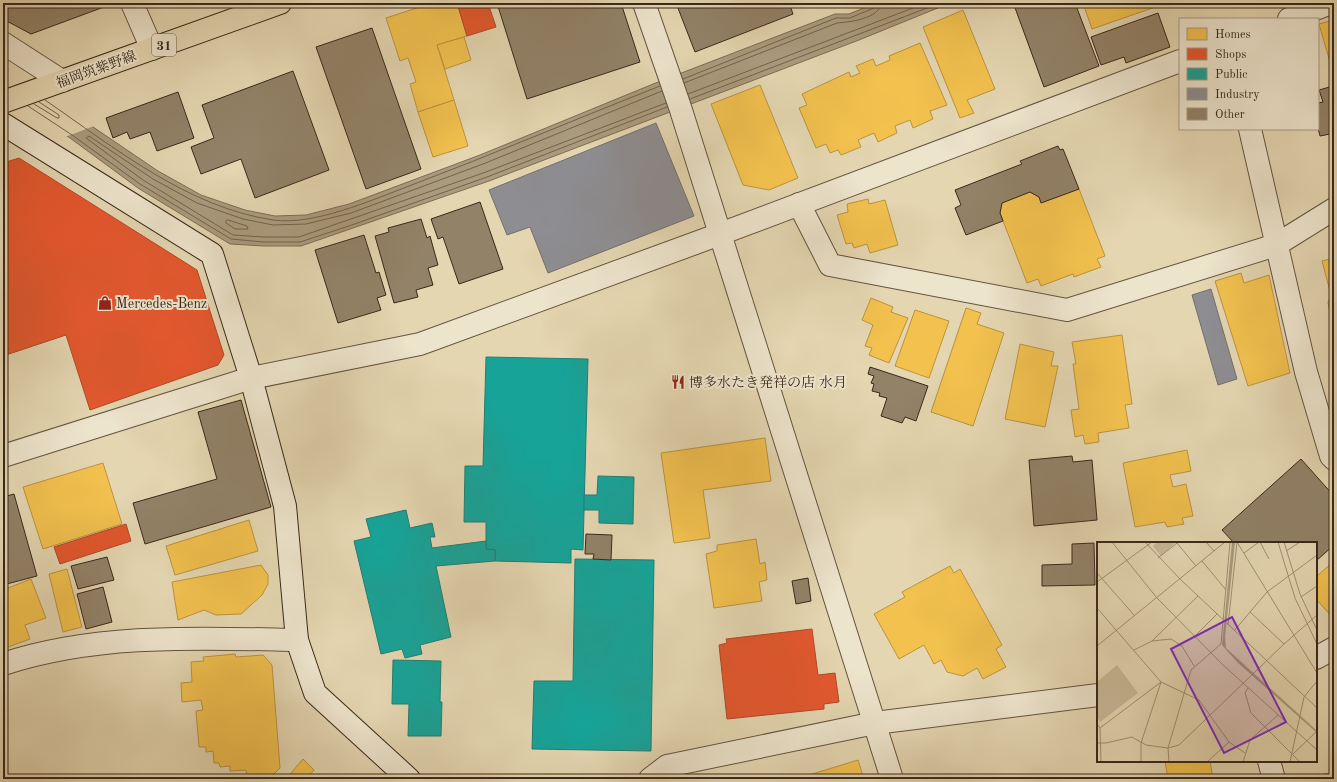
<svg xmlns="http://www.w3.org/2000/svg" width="1337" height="782" viewBox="0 0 1337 782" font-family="'Old Standard TT','Noto Serif JP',serif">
  <rect width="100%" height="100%" fill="#e4d6b1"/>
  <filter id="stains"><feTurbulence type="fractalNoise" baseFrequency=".005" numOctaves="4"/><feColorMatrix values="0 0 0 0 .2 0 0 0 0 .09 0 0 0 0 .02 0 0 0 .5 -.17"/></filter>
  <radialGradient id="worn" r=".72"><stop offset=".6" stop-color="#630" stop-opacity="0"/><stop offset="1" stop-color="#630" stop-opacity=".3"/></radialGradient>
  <path fill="#aa9b7d" stroke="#7d6d55" d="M876,3H950L859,40L489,181L301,246H264L230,244L138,188L70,138L3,94V66L158,171L201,195L245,210L275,216L306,215L349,204L480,155L658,82L835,14H849Z"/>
  <path fill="#e4d6b1" d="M3,64H4L94,126L65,137L3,96Z"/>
  <g fill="#f2c14e" stroke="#ba933e">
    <path d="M432,3H457L467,36L437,45L454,100L418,112L410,84L416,82L408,58L400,61L386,18Z"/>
    <path d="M1083,3H1160L1161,5L1092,29Z"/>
    <path d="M963,10L995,89L967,100L974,113L960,118L923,27Z"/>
    <path d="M1334,14V61L1330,62L1319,24L1333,20Z"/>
    <path d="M464,37L471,60L445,69L437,45Z"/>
    <path d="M920,43L947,105L930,111L933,119L913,128L910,120L895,126L897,133L878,142L874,133L858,140L861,147L841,155L838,150L830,153L826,144L816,148L799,108L807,105L802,94L849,72L851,77L860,73L856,66L873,59L876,66L890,60L889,56Z"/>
    <path d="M760,85L798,178L769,190L743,185L711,104Z"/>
    <path d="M454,100L468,146L433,157L418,112Z"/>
    <path d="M1079,189L1105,256L1097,259L1101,267L1074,277L1073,274L1041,286L1038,279L1027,283L1000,213L1002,203L1030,192L1039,197L1041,203Z"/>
    <path d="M868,199L869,204L885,200L898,245L870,253L867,244L854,248L852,243L846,244L837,215L848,212L847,204Z"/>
    <path d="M1334,258V318L1329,309L1328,302L1331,295L1322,261Z"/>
    <path d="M1241,273L1244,283L1269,275L1290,373L1248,386L1215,281Z"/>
    <path d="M871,298L893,307L891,312L908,318L889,363L869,355L872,348L865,346L873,325L862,320Z"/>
    <path d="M966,308L981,313L977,324L1004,333L973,426L931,412Z"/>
    <path d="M915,310L949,321L929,378L895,366Z"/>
    <path d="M1122,335L1132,404L1125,405L1129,428L1098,433L1099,442L1085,444L1083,435L1075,437L1071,410L1079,409L1073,364H1076L1072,342Z"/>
    <path d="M1020,344L1054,352L1051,366H1058L1045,427L1005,419Z"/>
    <path d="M765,438L771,481L703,490L710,538L674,543L661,453Z"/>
    <path d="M1187,450L1191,471L1170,475L1173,487L1186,484L1193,516L1182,518L1184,524L1167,527L1165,522L1135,527L1123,463Z"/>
    <path d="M103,463L122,524L43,549L23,487Z"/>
    <path d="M249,520L258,551L175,575L166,546Z"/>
    <path d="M756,539L760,564L765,562L767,580L759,582L762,601L714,608L706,554L717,551V545Z"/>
    <path d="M1334,561V619L1316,599V577Z"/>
    <path d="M261,565L268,575V584L262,595L241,614L216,615L204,610L178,620L172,582Z"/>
    <path d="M950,566L954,573L960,569L1002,645L996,649L1006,667L983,679L977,668L963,676L947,672L941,660L934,664L924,645L899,659L874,614L905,597L902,592Z"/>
    <path d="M67,569L82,627L63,632L49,574Z"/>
    <path d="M31,579L46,618L25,625L30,639L8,647L3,635V590Z"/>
    <path d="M235,654L236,657L263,655L272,665L280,768L273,775L247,777L246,770L230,771V766L220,767L219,763H214L213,751L206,752V747H199L196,711L203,710L201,700L182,702L181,683L192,682L191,662L204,661L203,657Z"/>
    <path d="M303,759L314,770L306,779H286Z"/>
    <path d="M858,760L864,779H796Z"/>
    <path d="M1165,761H1210L1213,779H1168Z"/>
    <path d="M1334,772V779H1315V776Z"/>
  </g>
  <g fill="#e4572e" stroke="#b14928">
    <path d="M457,3H488L496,27L467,36Z"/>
    <path d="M19,158L197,270L224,355L218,365L90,410L66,335L3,356V163Z"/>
    <path d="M126,524L131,541L60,564L54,547Z"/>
    <path d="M812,629L818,675L835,673L839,702L824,704V709L727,719L719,645L727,643L726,639Z"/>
  </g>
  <g fill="#17a398" stroke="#217e72">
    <path d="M486,357L588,359L583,550L571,549V563L495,561V550L486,549V522H464L465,466H483Z"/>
    <path d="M598,476L634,477L633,524L599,523V510H584V495H597Z"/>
    <path d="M406,510L410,528L432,523L435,537H430L432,548L486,541V549L495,550V561L436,566L451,637L420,645L422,654L405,658L402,649L381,654L354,541L371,537L366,519Z"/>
    <path d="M575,559L654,560L651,751L532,749L534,681H573Z"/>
    <path d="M393,660L441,661L440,702H442L441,736H408L409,704H392Z"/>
    <path d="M992,775L993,779H971Z"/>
  </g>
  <g fill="#8d8d92" stroke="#746f6e">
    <path d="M656,123L694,216L548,273L530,227L507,235L489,190Z"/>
    <path d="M1211,289L1237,379L1218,385L1192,295Z"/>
  </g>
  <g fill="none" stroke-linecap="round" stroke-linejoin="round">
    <g stroke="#72624b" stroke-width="1">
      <path d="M683,79L836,18H850L874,8L876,3"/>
      <path d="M684,83L837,23C849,22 880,19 881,3"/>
      <path d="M662,91L483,164L351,213L306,224L273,225L243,219L197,203L153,179L89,136L86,138L143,180L233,235L264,237H299L486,172L666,103"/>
      <path d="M688,94L926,3"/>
      <path d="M690,99L940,3"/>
      <path d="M45,100C115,148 187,207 273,220C313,226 372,200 409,186C494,154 576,119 660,86"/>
      <path d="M34,104L57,118H59V115L39,102"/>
      <path d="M28,106L72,135L140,184L231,239L264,242H300L349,226L487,177L667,107"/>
      <path d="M228,220L247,226L248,229H235L226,223V221Z"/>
    </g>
  </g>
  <g fill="#928268" stroke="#392819">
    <path d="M3,3H112V4L31,34L3,19Z"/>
    <path d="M497,3H621L640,62L527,99Z"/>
    <path d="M676,3H789L793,14L695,52Z"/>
    <path d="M1019,3H1075L1099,66L1044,87L1014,5Z"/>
    <path d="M1158,13L1170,47L1126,63L1124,57L1101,65L1091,37Z"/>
    <path d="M372,28L421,169L366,189L316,47Z"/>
    <path d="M293,71L329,170L255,198L241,159L201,174L191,147L214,138L202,105Z"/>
    <path d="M1334,82V145L1330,134L1320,136L1318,128V103L1323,102L1319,90L1333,86L1332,83Z"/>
    <path d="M178,92L194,138L157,151L150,132L130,139L127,132L113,138L106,118Z"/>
    <path d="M1058,146L1060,150L1063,149L1079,189L1041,203L1039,197L1030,192L1002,203L1000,213L1003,221L966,235L955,208L961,205L955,190L1022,164L1020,161Z"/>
    <path d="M480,202L503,269L459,284L443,237L438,239L431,219Z"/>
    <path d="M421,219L427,238L430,236L438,265L428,268L433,285L416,290L418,297L394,303L375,236L389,232L388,228Z"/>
    <path d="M364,235L376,273L379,272L386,295L377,298L381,310L338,323L315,250Z"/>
    <path d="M870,367L928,386L916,421L905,417L902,423L881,416L887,398L879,396L880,393L872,391L874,384L871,383L874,376L868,374Z"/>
    <path d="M241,400L271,507L145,544L133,503L217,479L198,412Z"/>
    <path d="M1072,456L1073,462L1092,460L1097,520L1034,526L1029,460Z"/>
    <path d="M1301,459L1334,496V545L1316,561V543H1234L1222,530Z"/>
    <path d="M14,494L37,576L3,585V497Z"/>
    <path d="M586,534L612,535L611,560L593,559L594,554H585Z"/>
    <path d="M1094,543L1095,585L1042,586V565L1072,564V544Z"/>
    <path d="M107,557L114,580L78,589L71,566Z"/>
    <path d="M808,578L811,601L796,604L792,581Z"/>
    <path d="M103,587L112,622L86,629L77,594Z"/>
  </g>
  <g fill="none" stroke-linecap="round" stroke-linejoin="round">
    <defs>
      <g id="street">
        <path d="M132,3L152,49"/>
        <path d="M644,3L680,107L892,779"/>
        <path d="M1289,19L1331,3"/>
        <path d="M3,43L62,81"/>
        <path d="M1250,129L1306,372L1331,456L1334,459"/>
        <path d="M799,204L830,265L1067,310L1276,245L1334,209"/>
        <path d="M3,456L251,378L420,344L720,234L1180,61"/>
        <path d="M1316,658L1334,648"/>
        <path d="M3,664C97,633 199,638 297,640"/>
        <path d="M1269,761L1274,779"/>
        <path d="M650,779L667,766L875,723L1098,695"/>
      </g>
      <path id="secondary" d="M3,124L212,254L251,378L285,506L297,640L315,693L409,779"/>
      <path id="primary" d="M3,102L280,3"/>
    </defs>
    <use href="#street" stroke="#64543f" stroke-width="24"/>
    <use href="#secondary" stroke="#392819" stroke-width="24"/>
    <use href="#primary" stroke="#392819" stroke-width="24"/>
    <use href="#street" stroke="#ede4cc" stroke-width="22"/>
    <use href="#secondary" stroke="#ede4cc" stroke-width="22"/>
    <use href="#primary" stroke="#e4d6b1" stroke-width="22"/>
  </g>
  <defs>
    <symbol id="shop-bare" viewBox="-9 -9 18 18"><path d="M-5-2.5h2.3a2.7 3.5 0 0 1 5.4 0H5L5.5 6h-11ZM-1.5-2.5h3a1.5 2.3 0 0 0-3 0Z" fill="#8f2418" stroke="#ede4cc" stroke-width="2.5" paint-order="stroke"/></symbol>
    <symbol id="restaurant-bare" viewBox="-9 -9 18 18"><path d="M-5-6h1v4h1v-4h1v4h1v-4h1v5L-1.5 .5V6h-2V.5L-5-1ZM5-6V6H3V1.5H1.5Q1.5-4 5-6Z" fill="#8f2418" stroke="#ede4cc" stroke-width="2.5" paint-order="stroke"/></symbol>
  </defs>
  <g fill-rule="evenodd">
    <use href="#shop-bare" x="95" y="293" width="20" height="20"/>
    <use href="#restaurant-bare" x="668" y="372" width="20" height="20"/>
  </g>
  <g text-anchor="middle" stroke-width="4" stroke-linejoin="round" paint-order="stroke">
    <rect fill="#ede4cc" stroke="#6f604f" stroke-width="1" x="152" y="34" width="24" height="22" rx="3"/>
    <g font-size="13" font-weight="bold" fill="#392819">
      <text x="164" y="50">31</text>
    </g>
    <g font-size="14" fill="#392819" stroke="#ede4cc">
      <text transform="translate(96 69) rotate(-20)" y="5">福岡筑紫野線</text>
    </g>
    <g font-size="14" fill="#392819" stroke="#ede4cc" text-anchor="start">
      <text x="116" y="308">Mercedes-Benz</text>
      <text x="689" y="387">博多水たき発祥の店 水月</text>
    </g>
  </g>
  <g transform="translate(1097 542)">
    <rect width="220" height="220" fill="#e4d6b1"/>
    <path d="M60,0H79L64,14L56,4ZM20,123L41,151L3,180L0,175V140Z" fill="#c7b897"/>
    <path d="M135,0H138L128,95L129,106L219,188L220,191L141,121L125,103Z" fill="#aa9b7d"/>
    <path fill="none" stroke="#a09074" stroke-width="1" d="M15,0L60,56L125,122L220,208M48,0L83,37L220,166M109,0L117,9M140,0L220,131M163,0L172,17M181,0L198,56L220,102M187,0L203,52L220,88M189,9L203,0M147,11L162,0M61,16L80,1L99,24M105,19L129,48M0,31L37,73M0,40L55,0M204,55L220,44M0,66L64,140L102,158L132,200L148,211M153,70L187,102L220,73M131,83L140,0M137,89L170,50L220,13M99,93L120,72M55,99L101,54M0,104L128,0M37,108L55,99L74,97L85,104L97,124M151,146L148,151L154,171L203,220M0,182L3,186L4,220M3,186L64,140M0,201H9L35,195L49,203L71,206L82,203L187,102M195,213L220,189M44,220V201L64,140M72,220L71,206L94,128L124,102L133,0M110,220L132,200M146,220L153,198L181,173M193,220L207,155L220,139"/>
    <path fill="#7b2cbf" fill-opacity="0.15" stroke="#7b2cbf" stroke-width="2" d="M135,75L189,180L127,211L74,107Z"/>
    <rect width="220" height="220" fill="none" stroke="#392819" stroke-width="2"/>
  </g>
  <rect width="1337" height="782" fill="none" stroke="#e4d6b1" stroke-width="16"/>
  <rect x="4" y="4" width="1329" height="774" fill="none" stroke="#392819" stroke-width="2"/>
  <rect x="8" y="8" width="1321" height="766" fill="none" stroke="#392819"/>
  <rect x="1179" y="18" width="140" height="112" fill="#ede4cc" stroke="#a59984"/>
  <rect x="1187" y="28" width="20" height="12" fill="#f2c14e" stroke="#a59984"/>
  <text x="1215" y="38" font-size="12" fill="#392819">Homes</text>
  <rect x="1187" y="48" width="20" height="12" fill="#e4572e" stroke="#a59984"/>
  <text x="1215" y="58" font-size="12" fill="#392819">Shops</text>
  <rect x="1187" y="68" width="20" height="12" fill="#17a398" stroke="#a59984"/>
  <text x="1215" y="78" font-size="12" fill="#392819">Public</text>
  <rect x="1187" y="88" width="20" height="12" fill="#8d8d92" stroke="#a59984"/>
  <text x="1215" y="98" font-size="12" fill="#392819">Industry</text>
  <rect x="1187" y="108" width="20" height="12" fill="#928268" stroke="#a59984"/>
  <text x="1215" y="118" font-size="12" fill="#392819">Other</text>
  <rect width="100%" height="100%" filter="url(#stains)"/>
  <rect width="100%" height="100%" fill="url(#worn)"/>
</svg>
